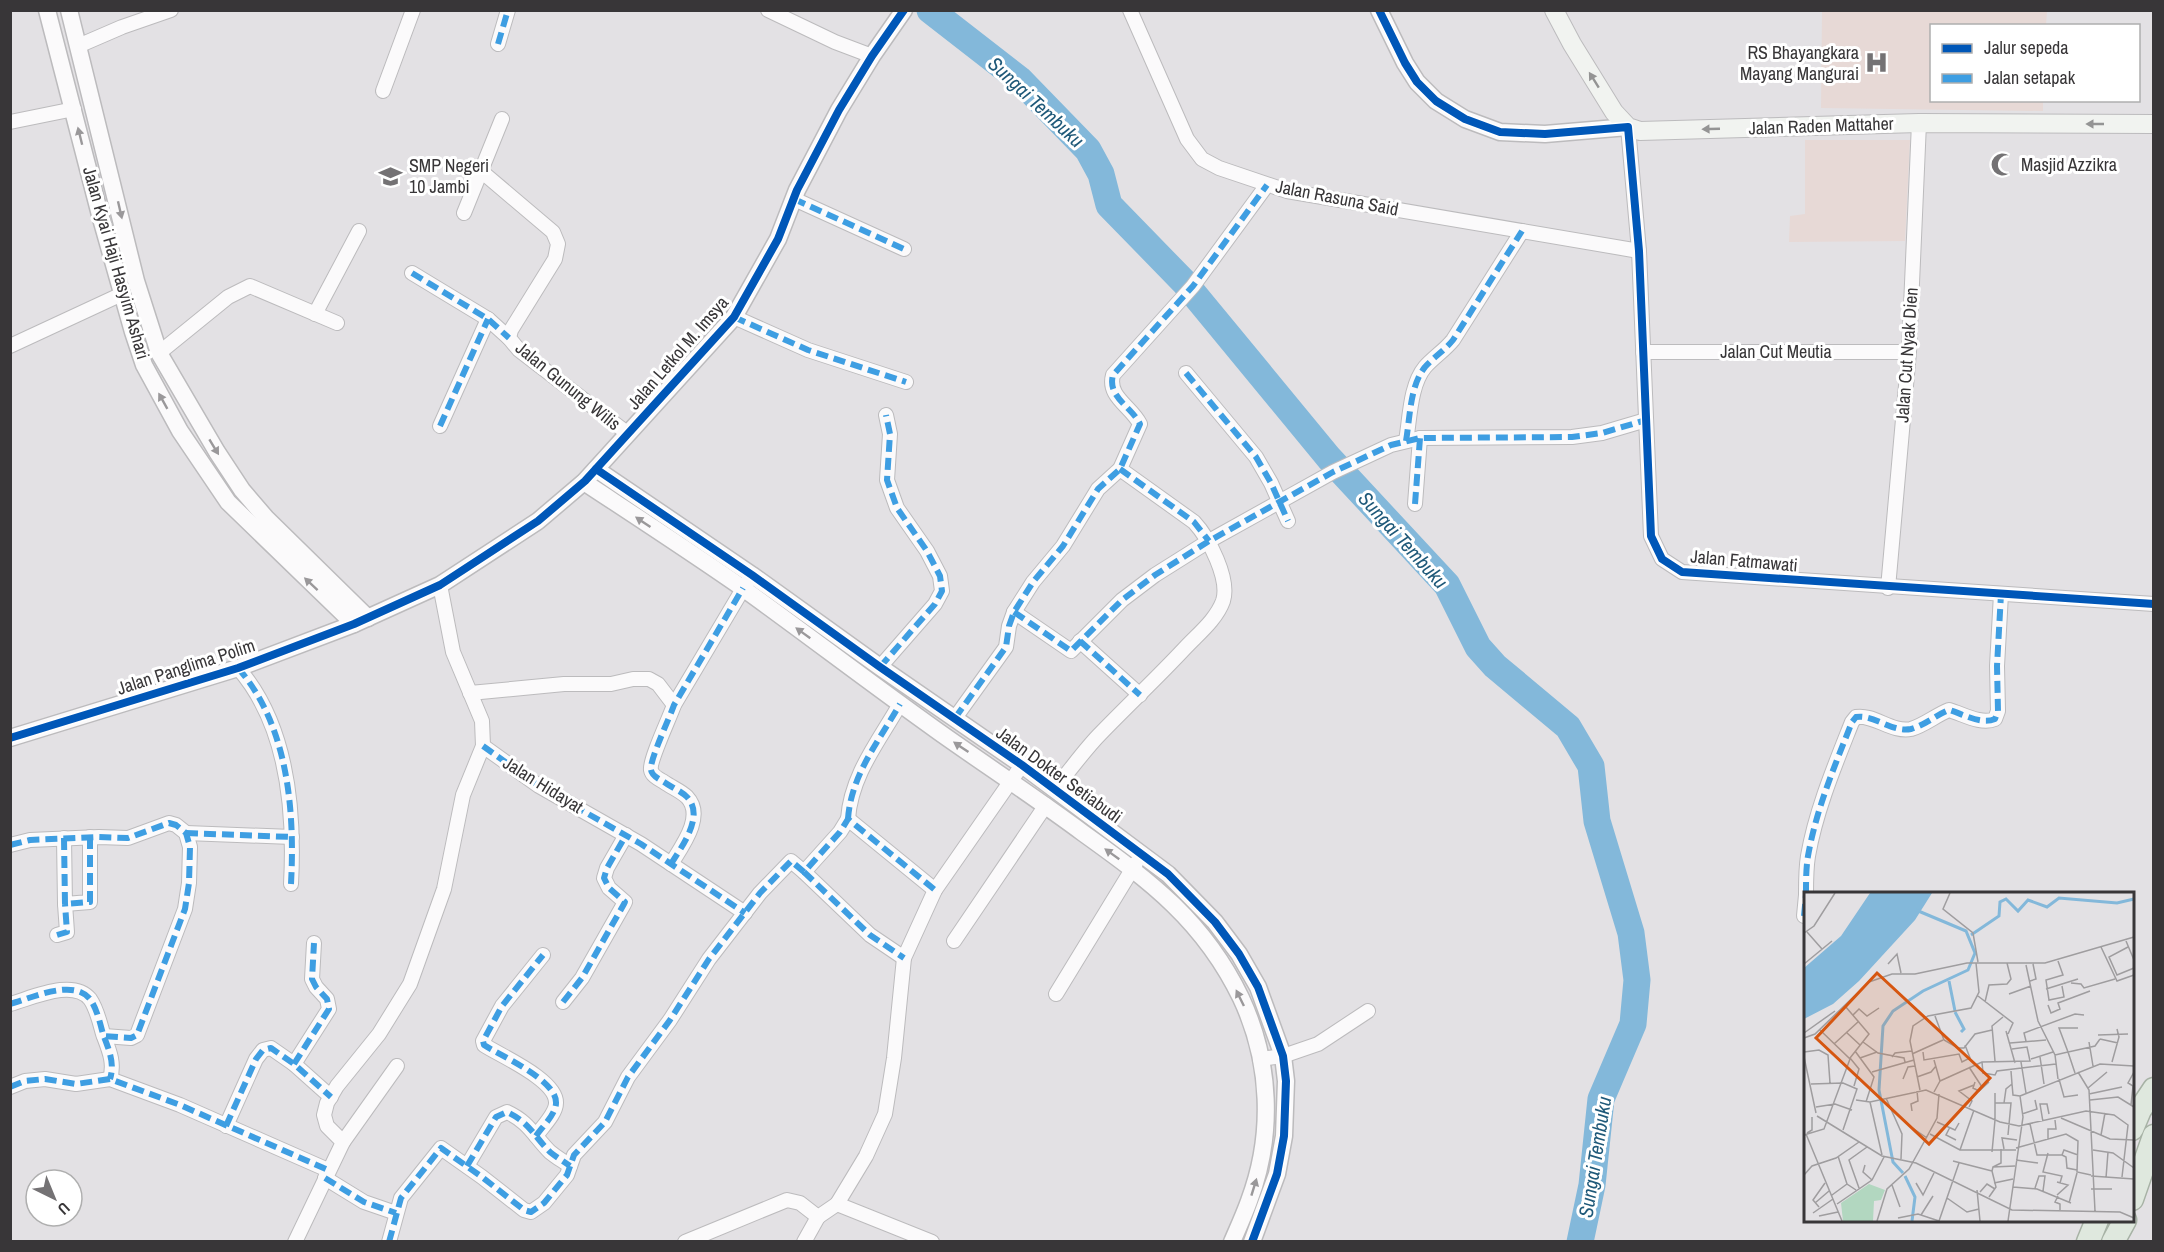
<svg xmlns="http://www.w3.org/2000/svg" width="2164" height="1252" viewBox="0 0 2164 1252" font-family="'Archivo Narrow',sans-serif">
  <rect width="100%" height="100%" fill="#e3e1e4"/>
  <g fill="#e7d9d6">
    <path d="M1822,11H2047L2046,25L1932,26V100L2043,101V111L1821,108Z"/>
    <path d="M1805,140H1910L1905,241L1789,242L1790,216L1805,214Z"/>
  </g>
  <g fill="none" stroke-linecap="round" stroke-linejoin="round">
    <path stroke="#83b8da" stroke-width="27" d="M930,10L1020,80L1088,150L1101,174L1109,205L1184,282L1329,458L1447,585L1478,647L1495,666L1568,727L1591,766L1597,821L1631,933L1637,980L1633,1024L1601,1099L1592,1185L1580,1242"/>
    <defs>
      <g id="minor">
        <path d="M768,10L835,42L872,56"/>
        <path d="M1130,10L1187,139L1202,159L1219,168L1287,191L1639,251"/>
        <path d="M498,44L508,10"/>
        <path d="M78,46L122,27L171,10"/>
        <path d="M383,91L413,10"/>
        <path d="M10,122L74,109"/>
        <path d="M1628,127L1639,251L1651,536L1662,559L1682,572L2154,604"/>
        <path d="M481,171L553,232L558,244L555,259L511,330L509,338L519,350L627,433"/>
        <path d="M794,199L904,249"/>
        <path d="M464,213L502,119"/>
        <path d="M412,273L488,319L509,338"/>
        <path d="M315,314L359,231"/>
        <path d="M734,317L808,350L906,382"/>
        <path d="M10,346L122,294"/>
        <path d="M1643,352H1909"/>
        <path d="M159,353L228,297L250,286L337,323"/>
        <path d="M1186,373L1256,457L1271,483L1288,521"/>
        <path d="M440,426L488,319"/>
        <path d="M1406,441C1410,418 1410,385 1425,367C1434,357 1445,350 1453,340L1522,231"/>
        <path d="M1415,504L1420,438"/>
        <path d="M1888,588L1909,352L1919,123"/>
        <path d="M1014,612L1071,651L1122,600L1155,575L1209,541L1333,472L1391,445L1420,438L1572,437L1602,433L1646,420"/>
        <path d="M1080,641L1140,695"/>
        <path d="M880,667L935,604L942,591L940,576L927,551L897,508L887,480L890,434L886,415"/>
        <path d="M238,668C288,725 295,810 291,884"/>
        <path d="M470,693L564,684H611L633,679H649L658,684L674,705"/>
        <path d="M955,718L1006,647L1009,626L1014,612L1033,582L1063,546L1098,489L1120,469L1140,424C1131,406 1107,397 1113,375L1193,286L1267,185"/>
        <path d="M483,746L539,786L641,844L745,913"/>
        <path d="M1054,789C1070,771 1084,750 1101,733C1129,704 1158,677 1185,648C1198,634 1216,620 1223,601C1230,579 1209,538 1194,522L1120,469"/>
        <path d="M848,819C851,775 879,741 900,704"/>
        <path d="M186,833L292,837"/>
        <path d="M64,838L65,904L90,902V837"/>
        <path d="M10,845L30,840L99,837L128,838L169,823L176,825L186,833L190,847L189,883L185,909L137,1035L131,1038L104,1036"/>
        <path d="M671,864C682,846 705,816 687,797C681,791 671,787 664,782C659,779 652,776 651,770C649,761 670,717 674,705L747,582"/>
        <path d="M804,872L870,935L904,958"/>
        <path d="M1806,894C1806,881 1806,868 1808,856C1816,810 1835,765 1852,722L1856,717C1874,714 1892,733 1911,729C1925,725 1936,715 1949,710C1963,714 1981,725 1995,719L1998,711L1997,666L2001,594"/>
        <path d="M1804,916L1806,895"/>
        <path d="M57,935L67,932L65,904"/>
        <path d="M954,941L1046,805"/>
        <path d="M1056,994L1136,863"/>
        <path d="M563,1002L582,978L624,904L625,902L609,888L604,878L607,868L626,835"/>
        <path d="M10,1004C32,998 73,978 90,999C97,1009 100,1023 103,1034C109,1050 115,1063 110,1079"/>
        <path d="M1260,1059L1283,1056L1318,1044L1368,1011"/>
        <path d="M294,1064L329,1009L327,999L316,987L312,979L314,943"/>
        <path d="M10,1087L25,1081L45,1079L76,1084L110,1079L180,1105L328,1170"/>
        <path d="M226,1126L256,1059L263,1050L271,1048L294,1064L331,1097"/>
        <path d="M536,1136C542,1127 556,1114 556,1103C557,1080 501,1056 484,1045L483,1041L502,1006L543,955"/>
        <path d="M343,1142L397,1066"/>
        <path d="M467,1166L496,1117L507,1112C529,1122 534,1136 550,1152C556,1157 563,1161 570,1166"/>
        <path d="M325,1178L364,1202L396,1213"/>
        <path d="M837,1204L866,1156L885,1114L894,1058L904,958L935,890L1022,765"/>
        <path d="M295,1242L343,1142L327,1126L324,1115L327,1103L337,1086L379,1034L410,984L444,889L463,795L483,746L482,721L453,652L440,585"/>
        <path d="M389,1242L401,1198L441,1148L482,1177L524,1210L531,1212L544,1203L567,1175L574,1155L605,1122L628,1077L670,1020L709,959L760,893L791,861L804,872L840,832L848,819L935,890"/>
        <path d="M685,1242L787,1200L800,1203L818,1217L837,1204L932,1242"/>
        <path d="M804,1242L818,1217"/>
      </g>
      <g id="tertiary">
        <path d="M47,10L100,215L133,332L144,365L180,431L228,502L354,624"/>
        <path d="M69,10L136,281L159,353L217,452L242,490L266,518L368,618"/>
        <path d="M1379,10L1405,63L1417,82L1436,101L1465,119L1500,132L1545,134L1628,127"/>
        <path d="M596,469L752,575L880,667L1022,765L1168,874L1215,922L1239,954L1258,987L1283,1056L1286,1081L1284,1136L1277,1174L1252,1242"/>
        <path d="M584,482C637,517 691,552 744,589C809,636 873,685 939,732C987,766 1036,798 1083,833C1150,881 1204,921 1241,998C1271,1062 1274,1135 1249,1201C1244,1215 1238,1228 1232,1242"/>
        <path d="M10,738L238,668L354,624L440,585L538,521L585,481L734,317L778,239L797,190L839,110L872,56L904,10"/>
      </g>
      <path id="secondary" d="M1554,10L1572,44L1614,112L1628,127L1640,131L1919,123L2154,124"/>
      <g id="trunk">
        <path d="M2132,1129L2140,1110L2154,1089"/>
        <path d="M2132,1199L2154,1136"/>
        <path d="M2088,1242L2097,1220"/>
        <path d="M2113,1242L2125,1220"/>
      </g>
    </defs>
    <use href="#minor" stroke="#bcbbbd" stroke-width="16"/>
    <use href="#tertiary" stroke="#bcbbbd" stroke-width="19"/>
    <use href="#secondary" stroke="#bcbbbd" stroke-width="20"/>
    <use href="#trunk" stroke="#a7b2a5" stroke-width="25"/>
    <use href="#minor" stroke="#fbfafb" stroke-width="14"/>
    <use href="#tertiary" stroke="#fbfafb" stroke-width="16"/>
    <use href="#secondary" stroke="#f1f3f0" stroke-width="18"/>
    <use href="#trunk" stroke="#dfe8de" stroke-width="22"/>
    <g stroke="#3e9ee2" stroke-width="6" stroke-dasharray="12 6" stroke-linecap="butt">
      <path d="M498,44L508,10"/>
      <path d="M794,199L904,249"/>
      <path d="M412,273L488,319L509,338"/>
      <path d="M734,317L808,350L906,382"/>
      <path d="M1186,373L1256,457L1271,483L1288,521"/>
      <path d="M440,426L488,319"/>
      <path d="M1406,441C1410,418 1410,385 1425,367C1434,357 1445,350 1453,340L1522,231"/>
      <path d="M1120,469L1194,522L1209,541"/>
      <path d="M1415,504L1420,438"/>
      <path d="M1014,612L1071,651L1122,600L1155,575L1209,541L1333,472L1391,445L1420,438L1572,437L1602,433L1646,420"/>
      <path d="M1080,641L1140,695"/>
      <path d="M880,667L935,604L942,591L940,576L927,551L897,508L887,480L890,434L886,415"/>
      <path d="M238,668C288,725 295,810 291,884"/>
      <path d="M955,718L1006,647L1009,626L1014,612L1033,582L1063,546L1098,489L1120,469L1140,424C1131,406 1107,397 1113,375L1193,286L1267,185"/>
      <path d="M483,746L539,786L641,844L745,913"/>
      <path d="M848,819C851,775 879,741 900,704"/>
      <path d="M186,833L292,837"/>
      <path d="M64,838L65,904L90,902V837"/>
      <path d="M10,845L30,840L99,837L128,838L169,823L176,825L186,833L190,847L189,883L185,909L137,1035L131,1038L104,1036"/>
      <path d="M671,864C682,846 705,816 687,797C681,791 671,787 664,782C659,779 652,776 651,770C649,761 670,717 674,705L743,588"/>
      <path d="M804,872L870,935L904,958"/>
      <path d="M1806,894C1806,881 1806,868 1808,856C1816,810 1835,765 1852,722L1856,717C1874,714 1892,733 1911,729C1925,725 1936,715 1949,710C1963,714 1981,725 1995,719L1998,711L1997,666L2001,594"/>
      <path d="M1804,916L1806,895"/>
      <path d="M57,935L67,932L65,904"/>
      <path d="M563,1002L582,978L624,904L625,902L609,888L604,878L607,868L626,835"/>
      <path d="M10,1004C32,998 73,978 90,999C97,1009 100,1023 103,1034C109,1050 115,1063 110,1079"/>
      <path d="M294,1064L329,1009L327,999L316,987L312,979L314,943"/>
      <path d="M10,1087L25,1081L45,1079L76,1084L110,1079L180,1105L328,1170"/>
      <path d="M226,1126L256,1059L263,1050L271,1048L294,1064L331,1097"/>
      <path d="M536,1136C542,1127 556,1114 556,1103C557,1080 501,1056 484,1045L483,1041L502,1006L543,955"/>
      <path d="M467,1166L496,1117L507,1112C529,1122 534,1136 550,1152C556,1157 563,1161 570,1166"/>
      <path d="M325,1178L364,1202L396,1213"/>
      <path d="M389,1242L401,1198L441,1148L482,1177L524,1210L531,1212L544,1203L567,1175L574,1155L605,1122L628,1077L670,1020L709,959L760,893L791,861L804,872L840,832L848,819L935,890"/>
    </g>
    <defs>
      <g id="cycleway">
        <path d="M1379,10L1405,63L1417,82L1436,101L1465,119L1500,132L1545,134L1628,127L1639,251L1651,536L1662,559L1682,572L2154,604"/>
        <path d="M596,469L752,575L880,667L1022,765L1168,874L1215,922L1239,954L1258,987L1283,1056L1286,1081L1284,1136L1277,1174L1252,1242"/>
        <path d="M10,738L238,668L354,624L440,585L538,521L585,481L734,317L778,239L797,190L839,110L872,56L904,10"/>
      </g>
    </defs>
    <use href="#cycleway" stroke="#fff" stroke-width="11"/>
    <use href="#cycleway" stroke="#0057b8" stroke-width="8"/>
  </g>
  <defs><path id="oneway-solid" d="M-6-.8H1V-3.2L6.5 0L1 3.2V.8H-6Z" transform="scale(1.5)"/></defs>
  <g fill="#949494">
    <use href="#oneway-solid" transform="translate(1594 80) rotate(-122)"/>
    <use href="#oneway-solid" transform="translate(2095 124) rotate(180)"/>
    <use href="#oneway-solid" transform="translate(1711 129) rotate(178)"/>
  </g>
  <g fill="#9a989a">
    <use href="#oneway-solid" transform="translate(80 136) rotate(-104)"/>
    <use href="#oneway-solid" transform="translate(120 210) rotate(77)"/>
    <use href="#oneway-solid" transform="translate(163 401) rotate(-119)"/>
    <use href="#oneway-solid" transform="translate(214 447) rotate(59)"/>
    <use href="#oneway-solid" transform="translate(643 522) rotate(-146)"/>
    <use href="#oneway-solid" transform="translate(311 584) rotate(-137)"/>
    <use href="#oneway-solid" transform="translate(803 633) rotate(-144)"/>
    <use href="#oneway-solid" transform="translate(961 747) rotate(-146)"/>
    <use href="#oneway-solid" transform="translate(1112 854) rotate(-144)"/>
    <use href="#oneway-solid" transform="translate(1240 998) rotate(-116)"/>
    <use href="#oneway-solid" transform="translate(1254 1187) rotate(-73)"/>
  </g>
  <defs>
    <symbol id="hospital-bare" viewBox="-9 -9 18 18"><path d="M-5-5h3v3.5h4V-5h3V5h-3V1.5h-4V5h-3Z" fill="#747274" stroke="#fff" stroke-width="2.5" paint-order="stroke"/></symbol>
    <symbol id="mosque-bare" viewBox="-9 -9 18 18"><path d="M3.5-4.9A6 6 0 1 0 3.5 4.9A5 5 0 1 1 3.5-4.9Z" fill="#747274" stroke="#fff" stroke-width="2.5" paint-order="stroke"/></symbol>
    <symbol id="school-bare" viewBox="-9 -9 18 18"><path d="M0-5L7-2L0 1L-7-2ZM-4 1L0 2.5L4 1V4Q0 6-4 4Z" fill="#747274" stroke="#fff" stroke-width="2.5" paint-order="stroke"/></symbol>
  </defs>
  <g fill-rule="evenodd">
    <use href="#hospital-bare" x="1860" y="46" width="33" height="33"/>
    <use href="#mosque-bare" x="1986" y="148" width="33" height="33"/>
    <use href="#school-bare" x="374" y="160" width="33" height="33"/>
  </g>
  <g text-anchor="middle" stroke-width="6" stroke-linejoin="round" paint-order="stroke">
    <g font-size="18" fill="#383638" stroke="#fff" text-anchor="start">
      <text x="1859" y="59" text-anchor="end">RS Bhayangkara<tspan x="1859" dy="21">Mayang Mangurai</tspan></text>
      <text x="2021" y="171">Masjid Azzikra</text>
      <text x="409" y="172">SMP Negeri<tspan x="409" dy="21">10 Jambi</tspan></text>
    </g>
    <g font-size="18" fill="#383638" stroke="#fff">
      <text transform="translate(1821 126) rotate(-2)" y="6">Jalan Raden Mattaher</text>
      <text transform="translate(1337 198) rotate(11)" y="6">Jalan Rasuna Said</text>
      <text transform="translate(116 263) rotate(74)" y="6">Jalan Kyai Haji Hasyim Ashari</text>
      <text x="1776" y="358">Jalan Cut Meutia</text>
      <text transform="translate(678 353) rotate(-49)" y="6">Jalan Letkol M. Imsya</text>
      <text transform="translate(1907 355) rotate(-86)" y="6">Jalan Cut Nyak Dien</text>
      <text transform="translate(568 386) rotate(39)" y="6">Jalan Gunung Wilis</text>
      <text transform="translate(1744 561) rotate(5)" y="6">Jalan Fatmawati</text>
      <text transform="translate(186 667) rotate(-18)" y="6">Jalan Panglima Polim</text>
      <text transform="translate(1059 775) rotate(36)" y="6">Jalan Dokter Setiabudi</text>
      <text transform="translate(543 785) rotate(32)" y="6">Jalan Hidayat</text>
    </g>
    <g font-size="20" font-style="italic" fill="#1f5979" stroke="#fff">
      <text transform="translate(1036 102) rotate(43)" y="7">Sungai Tembuku</text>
      <text transform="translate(1403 540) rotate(48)" y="7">Sungai Tembuku</text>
      <text transform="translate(1595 1157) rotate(-81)" y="7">Sungai Tembuku</text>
    </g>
  </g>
  <g transform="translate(1804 892)">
    <rect width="330" height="330" fill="#e3e1e4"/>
    <path d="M65,292L81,298L77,308L70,309L69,329H39L37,311Z" fill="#b2d7c0"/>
    <path d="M66,1H128L111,28L55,89L29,112L0,127V76L37,44Z" fill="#83b8da"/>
    <path fill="none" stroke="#83b8da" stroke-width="3" d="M167,43L195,24L196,10L202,7L214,19L224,8L243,15L255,6L313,11L330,7M145,89L151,119M151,120L160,137L157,140M99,281L89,270L75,198L79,134L89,119L119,99L164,78L171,61L162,39L112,18M101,284L111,305L108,329"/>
    <path fill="none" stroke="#9f9d9f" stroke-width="1.5" d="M146,1L139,17L169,41L174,70M3,40L18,57M0,41L10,34L31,1M322,49L330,68M297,55L313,89L330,83M324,55L305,65L313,83L330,76M254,69L259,83L242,88L245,108L260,105L258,94M0,72L28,49M84,72L93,62L97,81M222,73L234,129L251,163L254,187M226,89L232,87L229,72M65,90L88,82H111L163,71H241L330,45M267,91L277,92L280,96L311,87M242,97L274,87M205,102L227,94M174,104L209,131L204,142M181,110L185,93L203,92L207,87L203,71M244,113L247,121L256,117L254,111L286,99M41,114L65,142L46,166L55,177L50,194M49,123L55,117L63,124L75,116M131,124L140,148L154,156H160L171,142L188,138M202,139L211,171M42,140L56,153M0,141L31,119M294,143L324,142M0,146L11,142L68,87M296,147L314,151M222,149L220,141L271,122L280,123M59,150L74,161L100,166L101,170M285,150L289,174M206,151L242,148M30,152L55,129M51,159L70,185L62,210M0,160L15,158L24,163L26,191M119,160L120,168L155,162L158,170L166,166L161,153M108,162L139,148M251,163L264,160L255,136H274M0,165L12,221M88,165L91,161L108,159M236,165L240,192M56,166L73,160M227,167L249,160M191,169L188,134L199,125M178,170L179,181L191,183L193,179L252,172M217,170L222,201M308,170L315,145L313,137M165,175L178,195M68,180L110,168M274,180L285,198L291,319M271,181L264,160L291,154L296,147M113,185L127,180L132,174M99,187L104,175L111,174M255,187L260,205L274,203M136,189L178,170L226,169L223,155L208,157M171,190L169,196L175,199L185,190M7,192L39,191L53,197L39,238M208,192L209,203L216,204M284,196L303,180M116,198L106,149L109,134L124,124L167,116L175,100L172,71M130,200L136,189L130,168M285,202L318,195M82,206L98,242L97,267M52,208L66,210L122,198L196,230L215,234L282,219L310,223L324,233L318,285M286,208L314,205L330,215M66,210L78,263M191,211H207L204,243M200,211L202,197L208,192L207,179M327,213L329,194L324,191L330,180M12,215L31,212L48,218M165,215L168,209L155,199L170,193M108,219L107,212L114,209L113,199M218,222L233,217L231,208M13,224L78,264L112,271L208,318L316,320L330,326M257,226L306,247L330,248M191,227V201M133,230L151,238L155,231M239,230L236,212H243L245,222M226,232L233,263H258L262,265L263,276L273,278M107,235L123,246M146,235L142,243L152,248M3,241L8,238V225M2,242L38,329M126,242L156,258H212M0,243L20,237L46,167L16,138M297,243L301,221M244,247V237H252L251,228M120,250L133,226L135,202M212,256L262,242L274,249L273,280L287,283M200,257L198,246L213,248M156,258L170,218M289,258L309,261L330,276M188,260L191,228M244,261L239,280L258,284L256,291M258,263L260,258L274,263M34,264L43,292L52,298M212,268L234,271M149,269L188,279M61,273L59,280L68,288M189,275L197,271V257M188,279L189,275L211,274M0,283L8,274L32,266L55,250M287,284L330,287M302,286L304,260M253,290L264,293L253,303M112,291L119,303L130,281M190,291L209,287M88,293L96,315M209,295L233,297L267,311M55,296L45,268L63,255M231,296L235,284H241L239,299M287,297H308M173,298L176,329M176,300L183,292L191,297M28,303L43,292M254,304L251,310L256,312V318M185,305L192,295L188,279M143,306L163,320L175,317M11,311L25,299M265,311L273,281M33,312L68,288L80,265M15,315L9,308L21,291M9,321L29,307M117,323L129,304M15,324L34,320M94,326L114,322L135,329M73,329L83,297L105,277L120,250M135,329L155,271M204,329L219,225L216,204L296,172L330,174"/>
    <path fill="#d65610" fill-opacity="0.15" stroke="#d65610" stroke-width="3" d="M73,81L186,186L125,252L12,146Z"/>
    <rect width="330" height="330" fill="none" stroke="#383638" stroke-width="3"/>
  </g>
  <rect width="2164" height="1252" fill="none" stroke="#383638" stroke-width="24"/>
  <rect x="1930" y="24" width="210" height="78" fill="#ffffff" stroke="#afafaf" stroke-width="1.5"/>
  <rect x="1942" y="44" width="30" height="9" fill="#0057b8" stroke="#afafaf" stroke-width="1.5"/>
  <text x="1984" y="54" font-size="18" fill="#383638">Jalur sepeda</text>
  <rect x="1942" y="74" width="30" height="9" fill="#3e9ee2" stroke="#afafaf" stroke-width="1.5"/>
  <text x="1984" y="84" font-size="18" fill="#383638">Jalan setapak</text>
  <g transform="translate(54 1198) rotate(137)"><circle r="28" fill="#ffffff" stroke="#afafaf" stroke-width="1.5"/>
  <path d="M0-4.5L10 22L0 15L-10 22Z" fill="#747274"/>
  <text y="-9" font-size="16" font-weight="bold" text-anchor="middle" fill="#383638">U</text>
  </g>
</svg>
